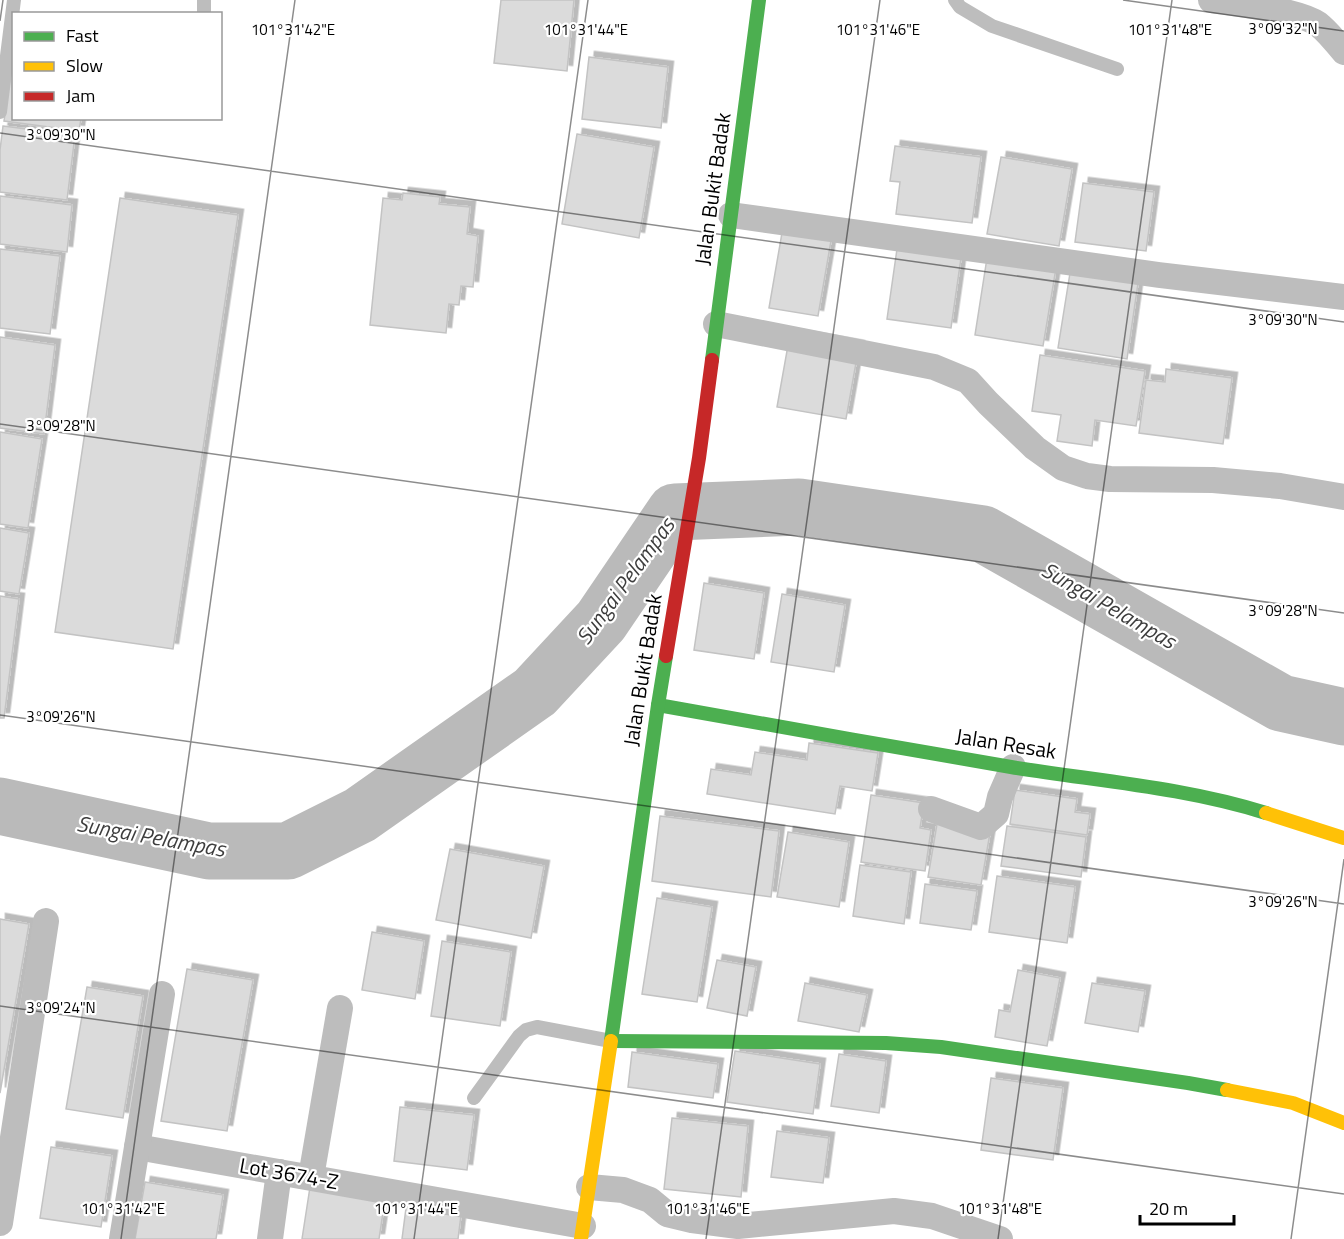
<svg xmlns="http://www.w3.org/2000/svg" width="1344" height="1239" viewBox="0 0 1344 1239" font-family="'Titillium Web',sans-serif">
  <defs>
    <filter id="shadow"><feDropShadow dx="5.5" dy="-5.5" stdDeviation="0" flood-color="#0004"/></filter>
  </defs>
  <rect width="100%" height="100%" fill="#fff"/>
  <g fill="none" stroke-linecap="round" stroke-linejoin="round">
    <path stroke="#bababa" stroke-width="57" d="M0,806L209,851H288L360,815L535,692L601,621L675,512L799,507L983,534L1281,703L1344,717"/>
  </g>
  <g fill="#dbdbdb" stroke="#c3c3c3" stroke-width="1.5" filter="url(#shadow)">
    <path d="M501,0H574L567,71L494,63Z"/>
    <path d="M14,51V118H81L79,131L4,121Z"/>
    <path d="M589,57L668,67L661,128L582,119Z"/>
    <path d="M3,126L75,135L67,200L0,192V150Z"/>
    <path d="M577,134L654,147L639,238L562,224Z"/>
    <path d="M895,146L981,157L972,223L896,214L900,182L890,181Z"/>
    <path d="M1001,157L1072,169L1059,246L987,234Z"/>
    <path d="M1083,183L1154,192L1146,251L1075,242Z"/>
    <path d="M403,193L440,197L439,204L470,207L467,234L478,236L473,287L461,286L459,305L449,304L446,333L370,325L383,198L402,200Z"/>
    <path d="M0,196L72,205L67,252L0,244Z"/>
    <path d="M120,198L238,215L173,649L55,632Z"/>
    <path d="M783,227L832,235L818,316L769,308Z"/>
    <path d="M0,249L60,256L50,334L0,328Z"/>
    <path d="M897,249L961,258L951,328L887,319Z"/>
    <path d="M987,258L1056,268L1043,346L975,335Z"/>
    <path d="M1070,273L1138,283L1127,359L1058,348Z"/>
    <path d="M790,334L859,346L846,419L777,407Z"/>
    <path d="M0,337L55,345L44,434L0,428Z"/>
    <path d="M1040,355L1145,371L1136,426L1095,420L1092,446L1057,441L1061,415L1032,411Z"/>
    <path d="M1166,369L1232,378L1223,444L1139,433L1146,380L1165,382Z"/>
    <path d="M0,432L42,439L28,528L0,524Z"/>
    <path d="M0,528L29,533L19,594L0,591Z"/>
    <path d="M704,583L764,593L754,659L694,650Z"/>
    <path d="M782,594L845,605L834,672L771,662Z"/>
    <path d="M0,596L19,599L4,718H0Z"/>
    <path d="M809,743L878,753L872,791L840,786L835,814L707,794L711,769L751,775L755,752L807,760Z"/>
    <path d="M1015,790L1077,799L1075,812L1090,814L1087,835L1010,824Z"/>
    <path d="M871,795L924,803L920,828L931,830L925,871L861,862Z"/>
    <path d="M660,816L779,831L771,897L652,881Z"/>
    <path d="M937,824L990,833L981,885L928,877Z"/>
    <path d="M1007,826L1086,837L1081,877L1001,866Z"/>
    <path d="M788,832L849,842L839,907L777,897Z"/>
    <path d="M450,849L544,866L531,938L436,920Z"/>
    <path d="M860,865L911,872L904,924L853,916Z"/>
    <path d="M997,876L1075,887L1067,943L989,932Z"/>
    <path d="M925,884L977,891L971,930L920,923Z"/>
    <path d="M657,898L712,907L697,1002L642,994Z"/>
    <path d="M0,919L29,924L0,1093Z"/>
    <path d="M372,932L424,941L415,999L362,990Z"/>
    <path d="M442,941L511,952L500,1026L431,1016Z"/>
    <path d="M717,960L756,967L747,1016L707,1008Z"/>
    <path d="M187,969L253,980L227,1131L161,1121Z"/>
    <path d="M1018,970L1060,978L1047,1046L995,1037L999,1010L1010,1012Z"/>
    <path d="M805,983L867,995L859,1032L798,1021Z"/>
    <path d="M1092,983L1145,991L1138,1032L1085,1023Z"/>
    <path d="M87,987L143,996L123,1118L66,1109Z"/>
    <path d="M735,1051L820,1064L813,1114L727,1102Z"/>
    <path d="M632,1052L718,1064L713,1098L628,1087Z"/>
    <path d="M839,1054L886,1061L879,1113L831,1106Z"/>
    <path d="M991,1078L1063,1088L1053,1160L981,1150Z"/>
    <path d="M400,1107L474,1115L467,1170L394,1161Z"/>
    <path d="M672,1118L748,1126L741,1197L664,1189Z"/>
    <path d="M777,1131L829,1138L823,1183L771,1177Z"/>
    <path d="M51,1147L112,1156L101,1227L40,1218Z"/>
    <path d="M145,1182L223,1195L216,1239H135Z"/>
    <path d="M310,1187L385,1199L379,1239H302Z"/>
    <path d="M406,1208L461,1215L458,1239H402Z"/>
  </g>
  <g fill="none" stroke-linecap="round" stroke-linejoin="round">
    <g stroke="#bdbdbd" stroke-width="14">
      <path d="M955,0L960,7L992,26L1117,69"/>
      <path d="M204,14V0"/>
      <path d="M0,112L14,0"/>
      <path d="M474,1098L519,1036L526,1030L537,1027L611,1041"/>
    </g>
    <g stroke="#bdbdbd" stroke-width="26">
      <path d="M1211,0C1237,4 1298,10 1318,24C1328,32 1336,42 1344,52"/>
      <path d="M731,215L1159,275L1344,297"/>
      <path d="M716,324L934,367L968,381L988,403L1035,448L1063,468L1087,476L1110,479L1213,480L1280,486L1344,497"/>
      <path d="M931,809L981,827L996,814L1000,797L1013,767"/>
      <path d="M137,1147L583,1226"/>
      <path d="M311,1177L340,1008"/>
      <path d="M589,1187L623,1190L650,1200L667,1214L692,1220L738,1226L894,1211L932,1216L1000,1239"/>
      <path d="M0,1223L46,921"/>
      <path d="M122,1239L162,994"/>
      <path d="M270,1239L279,1172"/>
    </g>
    <g stroke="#4caf50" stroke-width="14">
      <path d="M712,360L759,0"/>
      <path d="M658,705C776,726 893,747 1011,767C1097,781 1183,787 1266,813"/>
      <path d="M611,1041L886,1043L941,1047L1188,1083L1227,1090"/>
      <path d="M611,1041L658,705L666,656"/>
    </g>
    <g stroke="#ffc107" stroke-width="14">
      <path d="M1266,813L1344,838"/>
      <path d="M1227,1090L1293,1103L1344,1123"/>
      <path d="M581,1239L611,1041"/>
    </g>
    <path stroke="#c62828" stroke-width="14" d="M666,656L699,458L712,360"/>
  </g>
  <path fill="none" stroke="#000" stroke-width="1.5" stroke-opacity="0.45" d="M1123,0L1344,31M0,21L3,0M0,133L1344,322M0,424L1344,613M0,715L1344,904M0,1006L1344,1194M121,1239L295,0M414,1239L588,0M706,1239L880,0M998,1239L1172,0M1291,1239L1344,859"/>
  <g text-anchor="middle" stroke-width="4.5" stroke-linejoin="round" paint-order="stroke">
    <g font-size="21" fill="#000" stroke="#fff">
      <text transform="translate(713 189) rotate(-82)" y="7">Jalan Bukit Badak</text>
      <text transform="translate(643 670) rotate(-81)" y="7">Jalan Bukit Badak</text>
      <text transform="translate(1006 744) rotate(9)" y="7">Jalan Resak</text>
      <text transform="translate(289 1174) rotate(10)" y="7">Lot 3674-Z</text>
    </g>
    <g font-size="22" font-style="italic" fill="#3d3d3d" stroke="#fff">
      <text transform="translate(625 581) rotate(-54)" y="8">Sungai Pelampas</text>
      <text transform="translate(1109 605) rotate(30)" y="8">Sungai Pelampas</text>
      <text transform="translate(151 836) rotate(10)" y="8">Sungai Pelampas</text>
    </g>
  </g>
  <g font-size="15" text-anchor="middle" fill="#000" stroke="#fff" stroke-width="4.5" stroke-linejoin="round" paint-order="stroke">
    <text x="1283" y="34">3°09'32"N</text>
    <text x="293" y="35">101°31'42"E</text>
    <text x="586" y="35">101°31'44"E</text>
    <text x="878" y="35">101°31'46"E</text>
    <text x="1170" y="35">101°31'48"E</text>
    <text x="61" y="140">3°09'30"N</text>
    <text x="1283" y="325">3°09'30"N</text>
    <text x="61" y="431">3°09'28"N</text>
    <text x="1283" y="616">3°09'28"N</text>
    <text x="61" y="722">3°09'26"N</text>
    <text x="1283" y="907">3°09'26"N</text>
    <text x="61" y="1013">3°09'24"N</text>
    <text x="123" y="1214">101°31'42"E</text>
    <text x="416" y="1214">101°31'44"E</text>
    <text x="708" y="1214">101°31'46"E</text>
    <text x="1000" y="1214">101°31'48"E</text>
  </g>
  <rect x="12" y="12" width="210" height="108" fill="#ffffff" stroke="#999999" stroke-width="1.5"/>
  <rect x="24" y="32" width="30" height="9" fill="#4caf50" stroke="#999999" stroke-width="1.5"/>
  <text x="66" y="42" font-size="18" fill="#000000">Fast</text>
  <rect x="24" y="62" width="30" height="9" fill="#ffc107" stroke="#999999" stroke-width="1.5"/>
  <text x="66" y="72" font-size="18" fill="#000000">Slow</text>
  <rect x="24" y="92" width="30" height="9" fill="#c62828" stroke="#999999" stroke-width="1.5"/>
  <text x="66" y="102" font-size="18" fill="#000000">Jam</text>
  <path d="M1140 1215v9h94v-9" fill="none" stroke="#000000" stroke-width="3"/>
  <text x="1149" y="1215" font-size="18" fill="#000000" stroke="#ffffff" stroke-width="4.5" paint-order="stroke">20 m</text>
</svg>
